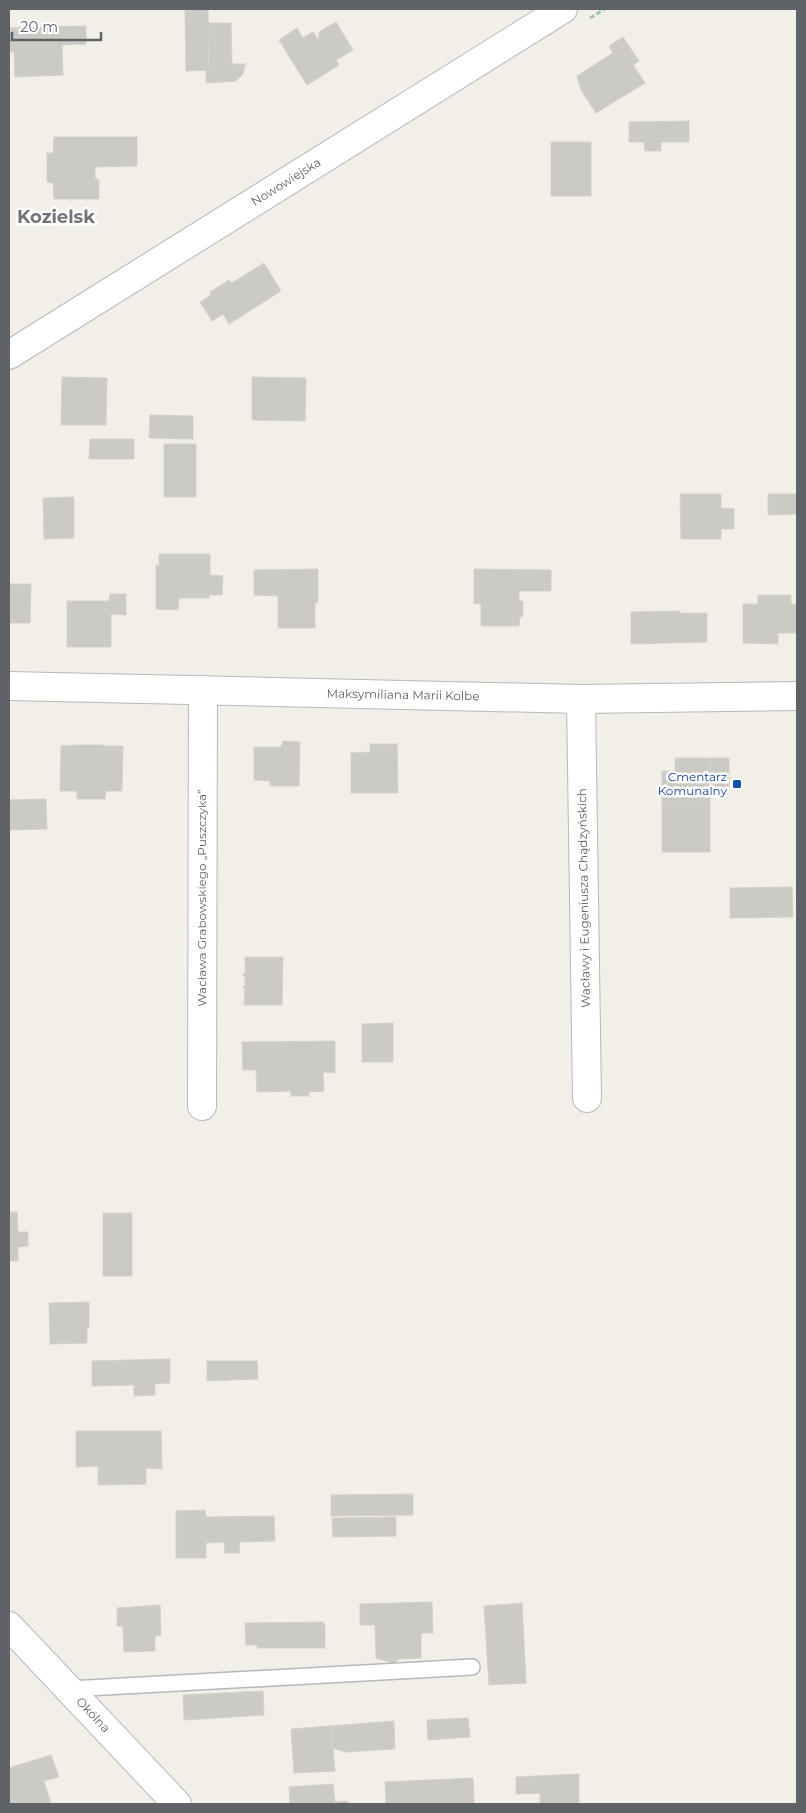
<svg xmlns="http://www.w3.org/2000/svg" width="806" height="1813" viewBox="0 0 806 1813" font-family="Montserrat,sans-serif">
  <rect width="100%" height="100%" fill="#f1efe8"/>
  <g fill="#cccac5" stroke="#d6d1c6">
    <path d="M185,9H208L209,70L186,71Z"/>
    <path d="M336,22L353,50L336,60L339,65L307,85L279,40L297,28L303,38L313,32L317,38H319V32Z"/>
    <path d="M208,23H231L232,64H245V66L243,74L236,81L206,83V70H209Z"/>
    <path d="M86,26V44L62,45L63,75L15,77L14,52H9V28Z"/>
    <path d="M623,37L639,61L633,65L645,83L596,113L581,90L577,76L613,53L609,46Z"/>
    <path d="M689,121V142H661V151H645L644,142H629V122Z"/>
    <path d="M54,137H137V166L95,167V178L99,180V199H54L53,183L47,182V153H53Z"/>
    <rect x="551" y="142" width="40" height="54"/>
    <path d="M264,263L281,291L229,324L223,314L212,321L200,302L211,295L210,292L229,280L232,283Z"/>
    <path d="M62,377L107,378L106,425H61Z"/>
    <path d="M252,377L306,378L305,421L252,420Z"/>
    <path d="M150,415L193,416V439L149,438Z"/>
    <path d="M90,439H134V459H89Z"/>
    <rect x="164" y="444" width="32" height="53"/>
    <path d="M680,494H721V508L734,509V529H721V539H681Z"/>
    <path d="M768,494H797V514L768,515Z"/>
    <path d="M74,497V538L44,539L43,498Z"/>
    <path d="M159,554H210V575L223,576L222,595H209V598H179L178,610L156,609V565L159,566Z"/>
    <path d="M318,569V602L315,603V628H278V596L254,595V570Z"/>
    <path d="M474,569L551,570V591H519V601H523V616L520,617L519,626H481V604L474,603Z"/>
    <path d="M9,584H31L30,623H9Z"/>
    <path d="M110,594H126V615L111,614V647H67V601H109Z"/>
    <path d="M758,595H791V604H797V633H778V644L743,643V604H758Z"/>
    <path d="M680,611V613H707V642L631,644V612Z"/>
    <path d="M283,741L300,742L299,786H270V781L254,780V747H281Z"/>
    <path d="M370,744H397L398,793H351V753L370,752Z"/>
    <path d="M78,745H103L104,746H123L122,791H106L105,799H77V791H60L61,746Z"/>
    <path d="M675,758H711L710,805H662V771H675Z"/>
    <path d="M711,758H729V790H710Z"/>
    <path d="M46,799L47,829L9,830V800Z"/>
    <rect x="662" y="805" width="48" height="47"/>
    <path d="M792,887L793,917L730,918V888Z"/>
    <path d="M245,957H283L282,1005H244L245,988H243V986H245V976H243V974H245Z"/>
    <path d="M393,1023V1062H362V1024Z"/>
    <path d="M335,1041V1073L323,1072L324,1091L309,1092V1096H291V1091L257,1092L256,1070H243L242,1042Z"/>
    <path d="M9,1212H17L18,1232H28V1246L18,1247V1261H9Z"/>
    <rect x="103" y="1213" width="29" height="63"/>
    <path d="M89,1302V1327L87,1328V1343L50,1344L49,1303Z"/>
    <path d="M170,1359V1383L155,1384V1395L134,1396V1385L92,1386V1361Z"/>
    <path d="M207,1361H257L258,1379L207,1381Z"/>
    <path d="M76,1431H161L162,1469L146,1468V1484L98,1485V1466L76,1467Z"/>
    <path d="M413,1494V1515L331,1516V1495Z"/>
    <path d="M205,1510L206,1517L274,1516L275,1541L240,1542L239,1553H225L224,1542L206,1543V1558H176V1511Z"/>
    <path d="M396,1517V1536L333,1537L332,1518Z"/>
    <path d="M432,1602L433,1633H421V1658L399,1659L395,1663H393L376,1658L375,1625H360V1604Z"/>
    <path d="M522,1603L526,1683L489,1685L484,1606Z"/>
    <path d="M160,1605L161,1635L155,1636V1651L124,1652L123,1626H117V1608Z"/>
    <path d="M323,1622L325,1626V1648H258L256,1645H246L245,1623Z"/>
    <path d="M263,1691L264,1715L184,1720L183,1695Z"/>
    <path d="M468,1718L470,1737L428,1740L427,1720Z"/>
    <path d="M394,1721L395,1749L345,1752L333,1748L331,1726Z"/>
    <path d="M331,1726L335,1771L294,1773L291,1729Z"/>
    <path d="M51,1755L59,1777L44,1781L51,1804H9V1768Z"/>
    <path d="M579,1774V1804H540V1793L516,1794V1777Z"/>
    <path d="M473,1778L474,1804H386L385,1782Z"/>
    <path d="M333,1784L335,1802L348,1801V1804H290L289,1787Z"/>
  </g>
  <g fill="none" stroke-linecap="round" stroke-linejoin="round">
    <defs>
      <path id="service" d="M69,1689L472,1667"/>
      <g id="minor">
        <path d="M9,355L563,9"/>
        <path d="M9,686L581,699L797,696"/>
        <path d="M581,699L587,1098"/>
        <path d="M202,1106L203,690"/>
        <path d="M9,1626L177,1804"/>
      </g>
    </defs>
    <use href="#service" stroke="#b5b8bc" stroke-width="18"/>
    <use href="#minor" stroke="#b5b8bc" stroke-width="30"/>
    <path stroke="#9cc7a9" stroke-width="3" stroke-dasharray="5 2.5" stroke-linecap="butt" d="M590,18L605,9"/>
    <use href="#service" stroke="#fff" stroke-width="15"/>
    <use href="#minor" stroke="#fff" stroke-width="28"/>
  </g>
  <rect fill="#1a4fb4" stroke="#fff" stroke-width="2" x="732" y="779" width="10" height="10" rx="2.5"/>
  <g text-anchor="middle" stroke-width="5" stroke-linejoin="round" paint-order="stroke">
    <g font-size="12" fill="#5f6368" stroke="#fff">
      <text transform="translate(286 182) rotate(-32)" y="4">Nowowiejska</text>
      <text transform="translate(403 695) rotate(1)" y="4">Maksymiliana Marii Kolbe</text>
      <text transform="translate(202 898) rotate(-90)" y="4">Wacława Grabowskiego „Puszczyka”</text>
      <text transform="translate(584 898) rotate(-91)" y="4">Wacławy i Eugeniusza Chądzyńskich</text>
      <text transform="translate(93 1715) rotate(47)" y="4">Okólna</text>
    </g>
    <g font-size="12" fill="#164399" stroke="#fff" text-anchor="end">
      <text x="727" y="781">Cmentarz<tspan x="727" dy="14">Komunalny</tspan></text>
    </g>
    <g font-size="18" font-weight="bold" fill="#70757a" stroke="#fff">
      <text x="56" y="223">Kozielsk</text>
    </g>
  </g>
  <rect width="806" height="1813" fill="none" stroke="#5f6368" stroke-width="20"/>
  <path d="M12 32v8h89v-8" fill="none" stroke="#5f6368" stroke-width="2.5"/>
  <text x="20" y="32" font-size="15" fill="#5f6368" stroke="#ffffff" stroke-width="4" paint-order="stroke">20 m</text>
</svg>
